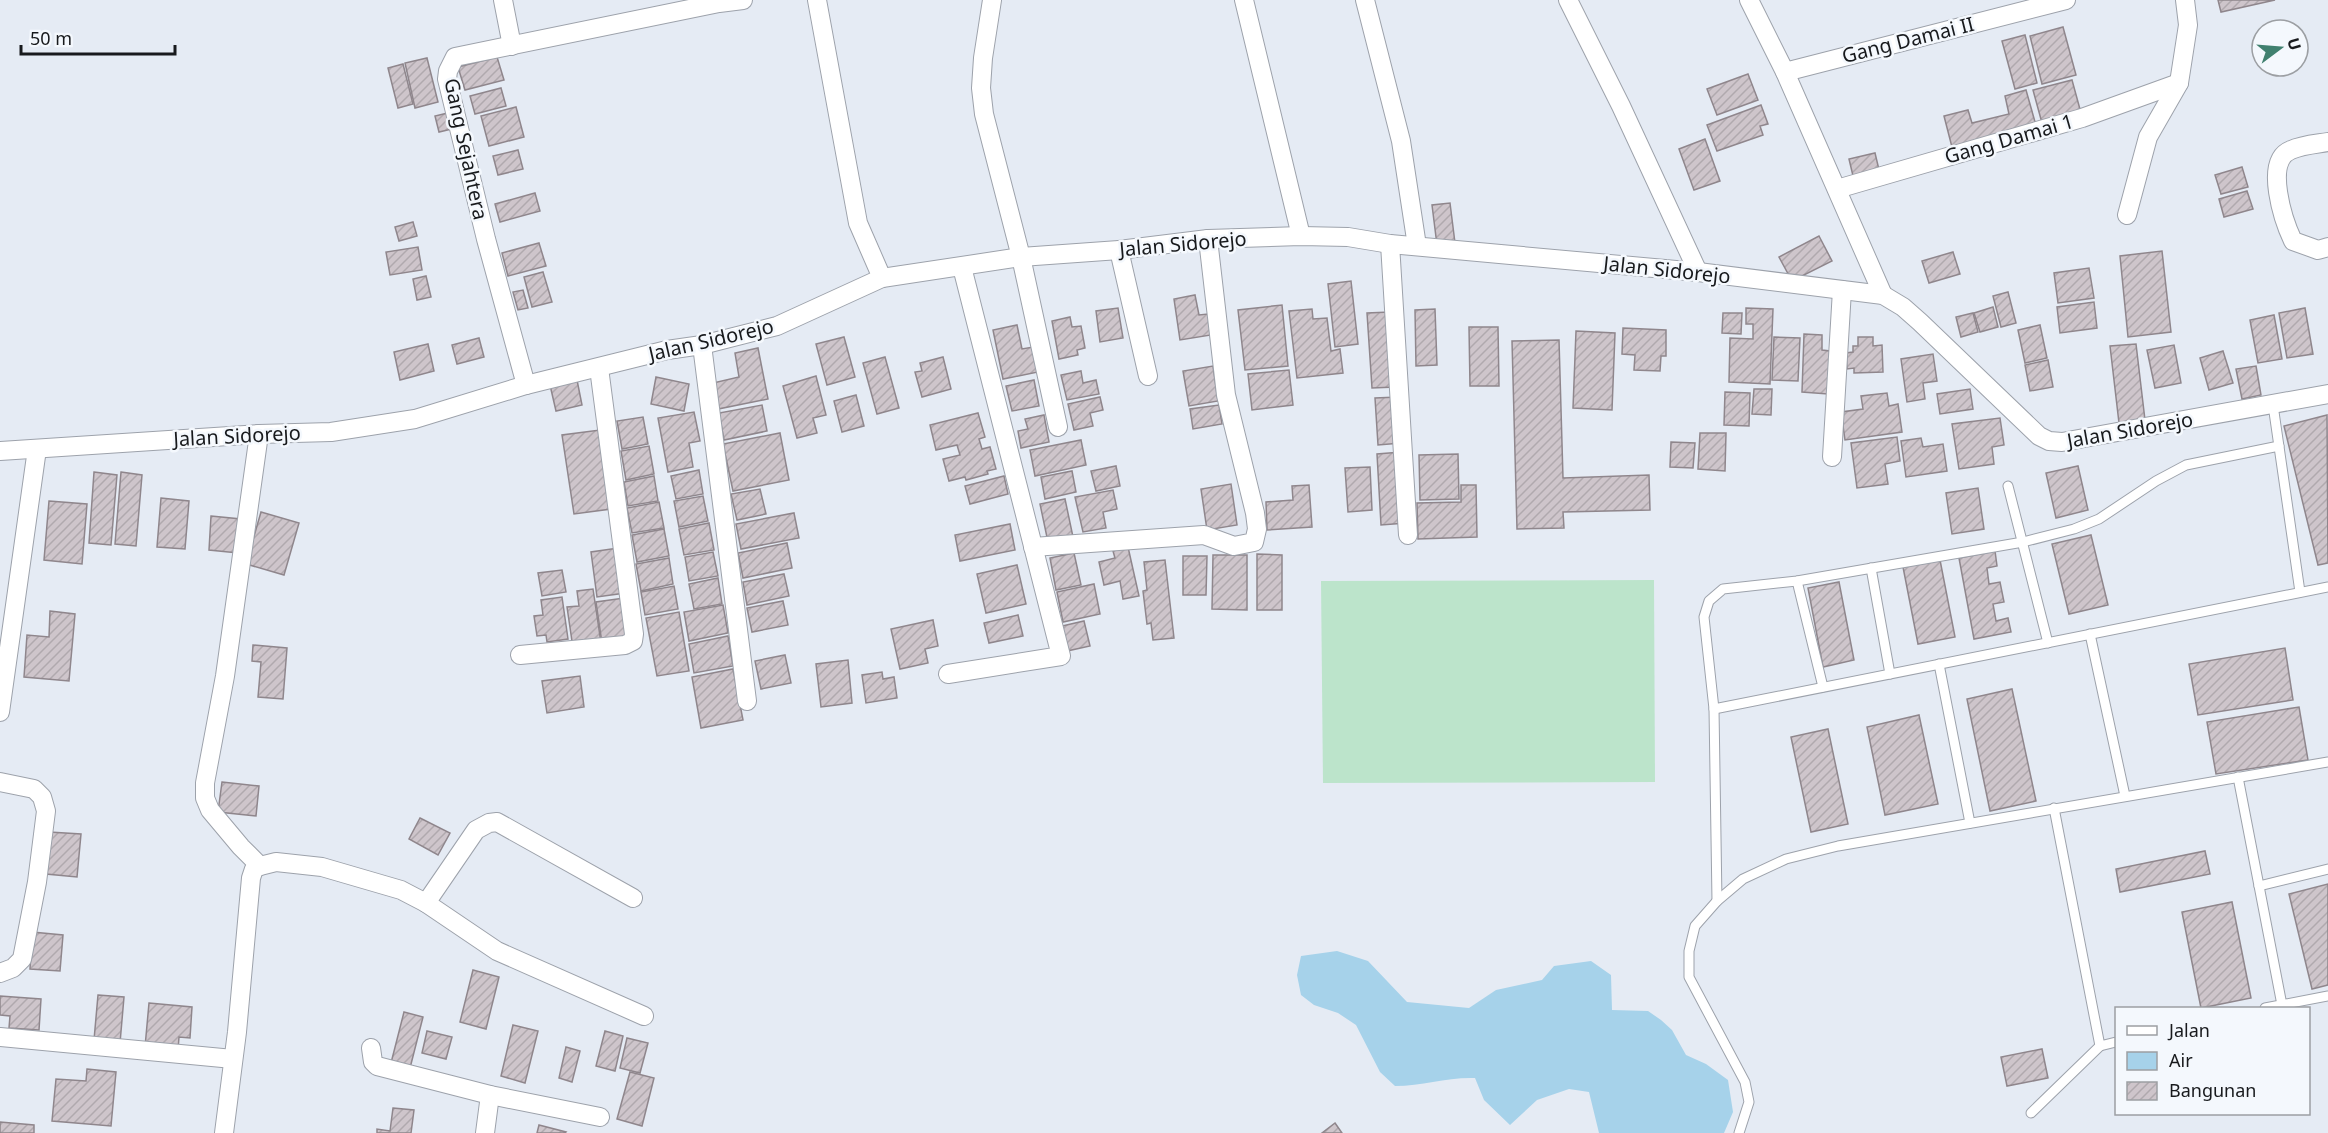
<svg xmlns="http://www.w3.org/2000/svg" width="2328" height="1133" viewBox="0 0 2328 1133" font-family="'Noto Sans',sans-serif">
  <defs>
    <pattern id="building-hatch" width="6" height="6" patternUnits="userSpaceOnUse" patternTransform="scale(1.5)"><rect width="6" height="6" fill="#cec5cb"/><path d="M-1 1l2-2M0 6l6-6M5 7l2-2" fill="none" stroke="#b0a9ae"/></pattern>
  </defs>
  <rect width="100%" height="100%" fill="#e5ebf4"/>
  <path fill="#bce4cb" d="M1654,580L1655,782L1323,783L1321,581Z"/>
  <path fill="#a6d2ea" d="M1337,951L1368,961L1407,1002L1469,1008L1496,990L1542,980L1554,966L1591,961L1611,975L1612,1010L1648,1011L1661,1020L1672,1030L1686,1055L1706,1064L1728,1080L1733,1112L1724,1133H1599L1589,1092L1569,1089L1537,1100L1510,1125L1484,1100L1475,1078C1447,1077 1423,1086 1395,1086L1380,1072L1356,1025L1338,1013L1314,1005L1301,995L1297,975L1301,956Z"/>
  <g fill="url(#building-hatch)" stroke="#8f868c" stroke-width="1.5">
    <path d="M2218,0H2275L2221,12Z"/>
    <path d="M2063,27L2076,75L2042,84L2030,36Z"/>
    <path d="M2025,35L2037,83L2015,89L2002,41Z"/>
    <path d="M497,57L504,80L465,90L458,67Z"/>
    <path d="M427,58L438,102L415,108L405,63Z"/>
    <path d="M403,64L413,104L398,108L388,68Z"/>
    <path d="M1748,74L1758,100L1717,115L1707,89Z"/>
    <path d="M2072,80L2081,113L2042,123L2033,90Z"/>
    <path d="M501,88L506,106L475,114L470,96Z"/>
    <path d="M2026,90L2037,129L1953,151L1944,116L1968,110L1972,123L2009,114L2005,96Z"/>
    <path d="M1761,105L1768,124L1760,126L1763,135L1717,151L1707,125Z"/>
    <path d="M516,107L524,137L489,146L481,116Z"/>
    <path d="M452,112L456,128L439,132L435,116Z"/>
    <path d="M1705,139L1720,181L1694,190L1679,149Z"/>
    <path d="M518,150L523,169L498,175L493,156Z"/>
    <path d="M1875,153L1880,174L1854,180L1849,159Z"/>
    <path d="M2242,167L2248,187L2221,194L2215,175Z"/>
    <path d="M2247,191L2253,209L2224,217L2219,199Z"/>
    <path d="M535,193L540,211L500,222L495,204Z"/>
    <path d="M1450,203L1455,243L1437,245L1432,205Z"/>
    <path d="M413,222L417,236L399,241L395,227Z"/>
    <path d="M1819,236L1832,261L1792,281L1779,257Z"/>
    <path d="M539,243L546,266L508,276L502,253Z"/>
    <path d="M418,247L422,270L390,275L386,252Z"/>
    <path d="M2162,251L2171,332L2128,337L2120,256Z"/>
    <path d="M1953,252L1960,274L1929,283L1922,261Z"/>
    <path d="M2089,268L2094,298L2058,303L2054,273Z"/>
    <path d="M543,272L552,302L532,307L524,277Z"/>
    <path d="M426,276L431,297L417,300L413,279Z"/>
    <path d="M1351,281L1358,344L1335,347L1328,284Z"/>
    <path d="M523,290L528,308L518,310L513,292Z"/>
    <path d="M2008,292L2016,323L2001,327L1993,296Z"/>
    <path d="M1195,295L1199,315L1208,314L1211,335L1180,340L1174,299Z"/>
    <path d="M2094,302L2097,328L2060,333L2057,307Z"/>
    <path d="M1282,305L1288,366L1245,370L1238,310Z"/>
    <path d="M1993,307L1998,327L1980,332L1974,313Z"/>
    <path d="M1118,308L1123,338L1100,342L1096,311Z"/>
    <path d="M1746,308L1773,309L1770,384L1729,382L1730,338L1753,339V324H1746Z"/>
    <path d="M2305,308L2313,354L2287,358L2279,313Z"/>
    <path d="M1312,309L1313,319L1327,318L1331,351L1340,349L1343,373L1297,378L1289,311Z"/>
    <path d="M1435,309L1437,365L1416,366L1415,310Z"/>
    <path d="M1390,312L1395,387L1372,388L1367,313Z"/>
    <path d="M1723,313H1742L1741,334L1722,333Z"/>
    <path d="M1973,313L1978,332L1961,337L1956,317Z"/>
    <path d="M2274,315L2282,359L2258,363L2250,320Z"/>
    <path d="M1070,317L1072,327L1081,326L1085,348L1077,350L1078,355L1059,359L1052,321Z"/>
    <path d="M1017,325L1022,349L1033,347L1038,372L1003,379L993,330Z"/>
    <path d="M2040,325L2047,358L2025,363L2018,330Z"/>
    <path d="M1469,327H1498L1499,386H1470Z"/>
    <path d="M1623,328L1666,330V356H1661L1660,371L1634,370L1635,355L1622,354Z"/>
    <path d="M1576,331L1615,333L1612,410L1573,408Z"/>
    <path d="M1804,334L1822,335V350L1830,351L1828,394L1802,392Z"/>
    <path d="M844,337L855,377L827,385L816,344Z"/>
    <path d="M1774,337L1800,338L1798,381L1772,380Z"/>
    <path d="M1858,337H1873V346L1882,345L1883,372L1854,373V368L1847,369L1846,353L1853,352V346H1858Z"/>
    <path d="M479,338L484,357L457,364L452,345Z"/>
    <path d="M1559,340L1563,478L1649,475L1650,510L1563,512L1564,528L1517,529L1512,341Z"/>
    <path d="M428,344L434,371L400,380L394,352Z"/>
    <path d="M2136,344L2145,420L2119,423L2110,346Z"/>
    <path d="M2174,345L2181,383L2155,388L2147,350Z"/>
    <path d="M758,348L768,399L718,409L713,383L739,377L735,353Z"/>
    <path d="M2223,351L2233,383L2209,390L2200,358Z"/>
    <path d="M1933,354L1937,381L1923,383L1925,399L1907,402L1901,359Z"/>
    <path d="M885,357L899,408L877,414L863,363Z"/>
    <path d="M943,357L951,389L922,397L915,372L922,371L920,363Z"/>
    <path d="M2048,360L2053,387L2030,391L2025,365Z"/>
    <path d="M1213,366L1218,401L1189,406L1183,371Z"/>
    <path d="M2256,366L2261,395L2242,399L2236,369Z"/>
    <path d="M1289,370L1293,405L1252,410L1248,374Z"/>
    <path d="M1081,371L1083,383L1096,380L1099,394L1067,400L1061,375Z"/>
    <path d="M816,376L826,415L813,418L817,433L797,438L783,386Z"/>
    <path d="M656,377L689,384L684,411L651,404Z"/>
    <path d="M577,380L582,405L556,411L550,385Z"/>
    <path d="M1034,380L1039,406L1012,411L1006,386Z"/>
    <path d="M1754,389H1772L1771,415L1752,414Z"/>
    <path d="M1970,389L1973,409L1940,414L1937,394Z"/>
    <path d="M1725,392L1750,393L1749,426L1724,425Z"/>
    <path d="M1887,393L1889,406L1898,404L1902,432L1845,440L1841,412L1863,409L1861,396Z"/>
    <path d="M856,395L864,426L842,432L834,401Z"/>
    <path d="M1100,397L1103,410L1090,413L1093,426L1074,430L1068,404Z"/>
    <path d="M1398,397L1401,443L1378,445L1375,398Z"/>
    <path d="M762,405L767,431L724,440L719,413Z"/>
    <path d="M1219,405L1222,424L1193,429L1190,409Z"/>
    <path d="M694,412L700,441L689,443L693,467L668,472L658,418Z"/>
    <path d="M978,413L985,437L979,439L982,449L990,447L996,469L987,471L988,474L966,480L965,477L949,481L943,459L960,455L957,445L936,450L930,425Z"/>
    <path d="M1044,415L1049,442L1021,448L1018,431L1028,429L1025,419Z"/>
    <path d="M2327,415L2328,563L2318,565L2284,426Z"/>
    <path d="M643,417L648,444L622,449L617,421Z"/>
    <path d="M2000,418L2004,445L1992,447L1994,464L1959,469L1952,424Z"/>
    <path d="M600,430L611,509L574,514L562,435Z"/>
    <path d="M780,433L789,480L733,491L723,444Z"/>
    <path d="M1700,433H1726L1725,471L1698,469Z"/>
    <path d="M1897,437L1900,461L1885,464L1888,484L1857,488L1851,443Z"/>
    <path d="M1921,438L1923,447L1943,444L1947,471L1906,477L1901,441Z"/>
    <path d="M1081,440L1086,465L1035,476L1030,450Z"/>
    <path d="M1671,442L1695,443L1693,468L1670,467Z"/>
    <path d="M649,446L654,474L626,480L621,451Z"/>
    <path d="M1401,452L1406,523L1381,525L1377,454Z"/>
    <path d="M1458,454L1459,499L1420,500L1419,455Z"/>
    <path d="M1116,466L1120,486L1096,491L1091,471Z"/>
    <path d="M2078,466L2088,510L2056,518L2046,473Z"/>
    <path d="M1370,467L1372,510L1348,512L1345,468Z"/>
    <path d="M699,470L703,494L676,499L671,476Z"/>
    <path d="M1072,471L1076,492L1045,499L1041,477Z"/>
    <path d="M94,472L117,475L111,545L89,543Z"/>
    <path d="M121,472L142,475L136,546L115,544Z"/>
    <path d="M654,476L658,501L628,506L624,482Z"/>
    <path d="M1004,476L1008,494L970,504L965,486Z"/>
    <path d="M1231,484L1237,525L1207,530L1201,489Z"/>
    <path d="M1309,485L1312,527L1267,530L1266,502L1293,500L1292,486Z"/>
    <path d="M1461,485H1476L1477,537L1418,539L1417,503L1461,502Z"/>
    <path d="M1978,488L1984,529L1952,534L1946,493Z"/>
    <path d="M760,489L766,514L737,520L731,494Z"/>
    <path d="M1113,490L1117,509L1103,512L1106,528L1083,532L1075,497Z"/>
    <path d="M703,496L708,521L679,527L674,501Z"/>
    <path d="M161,498L189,501L185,549L157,547Z"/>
    <path d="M1065,499L1073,537L1048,542L1040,504Z"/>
    <path d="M49,501L87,504L82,564L44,560Z"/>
    <path d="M659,502L664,528L632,533L627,508Z"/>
    <path d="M261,512L299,523L284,575L246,564Z"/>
    <path d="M794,513L799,538L741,549L736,524Z"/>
    <path d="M211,516L241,519L238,553L209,550Z"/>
    <path d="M709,523L714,550L684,555L679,529Z"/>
    <path d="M1010,524L1015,550L960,561L955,535Z"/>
    <path d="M664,529L669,556L637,562L632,535Z"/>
    <path d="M2091,535L2108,605L2069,614L2052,544Z"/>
    <path d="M787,543L792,568L743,578L738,553Z"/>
    <path d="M1128,547L1139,596L1123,599L1120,581L1104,585L1099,562L1115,558L1113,551Z"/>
    <path d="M618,548L625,593L597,597L591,552Z"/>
    <path d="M1995,551L1997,566L1987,568L1989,584L2000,582L2004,602L1993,604L1996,621L2008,618L2011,632L1974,639L1959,558Z"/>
    <path d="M713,552L718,576L689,581L685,557Z"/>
    <path d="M1074,553L1081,585L1056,590L1050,558Z"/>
    <path d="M1257,554L1282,555V610H1257Z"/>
    <path d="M1213,555H1247V610L1212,609Z"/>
    <path d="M1183,556H1207L1206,595H1183Z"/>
    <path d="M669,558L673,584L641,591L636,564Z"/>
    <path d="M1165,560L1174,638L1153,640L1151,623L1147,624L1143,591L1147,590L1144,562Z"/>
    <path d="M1940,560L1955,637L1918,644L1903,567Z"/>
    <path d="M1017,565L1026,604L986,613L977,574Z"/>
    <path d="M562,570L566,592L542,596L538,573Z"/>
    <path d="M784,574L789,596L747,605L743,582Z"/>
    <path d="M718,578L722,604L694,609L689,584Z"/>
    <path d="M1839,582L1854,660L1823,667L1808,588Z"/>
    <path d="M1094,584L1100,614L1063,622L1057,592Z"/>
    <path d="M674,586L678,609L645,615L641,592Z"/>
    <path d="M593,589L601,643L573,648L567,607L579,606L577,591Z"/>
    <path d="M562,597L568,639L547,642L546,635L537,636L534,616L543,615L541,600Z"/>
    <path d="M624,598L630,639L602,643L596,602Z"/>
    <path d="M783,601L788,625L752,632L747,608Z"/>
    <path d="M723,605L728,633L689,641L684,612Z"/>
    <path d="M50,611L75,614L69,681L24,677L27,635L49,637Z"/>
    <path d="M679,612L689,671L657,676L646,618Z"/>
    <path d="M1018,615L1023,636L989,643L984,623Z"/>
    <path d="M933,620L938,646L925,649L928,663L900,669L891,629Z"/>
    <path d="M1084,621L1090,646L1067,651L1062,626Z"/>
    <path d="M728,636L733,666L694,673L689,644Z"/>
    <path d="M253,645L287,648L283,699L258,697L261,662L252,661Z"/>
    <path d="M2285,648L2293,700L2198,715L2189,664Z"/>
    <path d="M785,655L791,683L761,689L755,661Z"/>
    <path d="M848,660L852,703L821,707L816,664Z"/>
    <path d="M733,669L743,720L701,728L692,677Z"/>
    <path d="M882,672L883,679L894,677L897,698L866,703L862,675Z"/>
    <path d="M580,676L584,707L547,713L542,681Z"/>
    <path d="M2012,689L2036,801L1990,811L1967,699Z"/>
    <path d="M2299,707L2308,760L2216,774L2207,722Z"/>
    <path d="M1919,715L1938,804L1885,815L1867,727Z"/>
    <path d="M1828,729L1848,824L1811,832L1791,737Z"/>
    <path d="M222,782L259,786L256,816L218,812Z"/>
    <path d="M420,818L450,833L438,855L409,839Z"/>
    <path d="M49,832L81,834L77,877L46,874Z"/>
    <path d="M2205,851L2210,874L2120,892L2116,869Z"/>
    <path d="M2328,884V985L2312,989L2289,894Z"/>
    <path d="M2232,902L2251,998L2201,1008L2182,912Z"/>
    <path d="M32,932L63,935L60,971L30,969Z"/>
    <path d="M473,970L499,977L486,1029L460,1022Z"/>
    <path d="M98,995L124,997L120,1043L94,1040Z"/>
    <path d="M0,996L41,999L39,1030L9,1028L10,1016L0,1015Z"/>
    <path d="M149,1003L192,1007L190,1038L179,1037L178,1050L145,1047Z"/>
    <path d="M404,1012L423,1017L410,1068L391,1063Z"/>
    <path d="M513,1025L538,1031L525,1083L501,1076Z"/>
    <path d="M427,1031L452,1037L446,1059L422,1053Z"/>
    <path d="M605,1031L623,1036L615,1071L596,1066Z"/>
    <path d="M627,1038L648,1043L640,1073L620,1068Z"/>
    <path d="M566,1047L580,1051L572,1082L559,1078Z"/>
    <path d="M2042,1049L2048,1078L2007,1086L2001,1057Z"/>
    <path d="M87,1069L116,1072L111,1126L52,1121L56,1079L86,1081Z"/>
    <path d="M630,1072L654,1078L642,1126L617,1119Z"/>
    <path d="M393,1108L414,1110L411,1133H377V1129L390,1131Z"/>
    <path d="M0,1122L34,1125V1133H0Z"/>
    <path d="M1335,1123L1342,1133H1322Z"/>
    <path d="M539,1125L566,1132L565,1133H537Z"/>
  </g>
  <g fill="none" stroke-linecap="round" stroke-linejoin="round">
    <defs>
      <g id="lane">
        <path d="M2273,405L2300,592"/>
        <path d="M2008,486L2048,643"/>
        <path d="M1871,568L1890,674"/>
        <path d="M1797,581L1823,687"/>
        <path d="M2090,634L2125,796"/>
        <path d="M1939,664L1970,823"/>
        <path d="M1714,709L2328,587"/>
        <path d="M2238,777L2282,1005"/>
        <path d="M2054,808L2100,1046L2116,1042"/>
        <path d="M2259,886L2328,869"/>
        <path d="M1717,901L1714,709L1704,617L1709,601L1723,589L1797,581L2023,542L2074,529L2099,519L2156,481L2186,465L2279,446"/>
        <path d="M2265,1008L2328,996"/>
        <path d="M2031,1113L2100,1046"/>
        <path d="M1739,1133L1749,1102L1745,1082L1689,977V951L1695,926L1717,901L1743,879L1786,859L1838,846L2328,762"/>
      </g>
      <g id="street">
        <path d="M503,0L512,46"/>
        <path d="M817,0L858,223L882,278"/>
        <path d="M992,0L983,58L981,88L984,114L1021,257L1058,427"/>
        <path d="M1244,0L1301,236"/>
        <path d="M1365,0L1401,141L1417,246"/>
        <path d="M1568,0L1621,106L1698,272"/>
        <path d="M1749,0L1785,72L1883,295"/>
        <path d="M1785,72L2066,0"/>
        <path d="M2328,142C2316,144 2302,145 2291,150C2263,161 2284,222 2293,241L2318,250L2328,247"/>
        <path d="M1837,189L2082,118L2179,83"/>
        <path d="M2127,215L2148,137L2179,83L2188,25L2185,0"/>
        <path d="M1390,244L1408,535"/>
        <path d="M1119,250L1148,376"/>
        <path d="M702,345L747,701"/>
        <path d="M526,385L486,239L447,79L448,71L455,57L719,3L743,0"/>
        <path d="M259,434L225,676L205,783V798L210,810L241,847L260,866"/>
        <path d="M0,451L259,434L331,432L415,419L526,385L667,350L702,345L777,326L882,278L1021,257L1119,250L1208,239L1301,236L1348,237L1390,244L1698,272L1883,295L1903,307L1920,322L2039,436L2049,441L2062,442L2328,394"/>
        <path d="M1832,457L1842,290"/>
        <path d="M1033,547L1204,535L1234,546L1254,542L1257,529L1255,513L1226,395L1208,239"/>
        <path d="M520,655L625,645L633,641L634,634L599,368"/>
        <path d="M948,674L1061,656L962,267"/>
        <path d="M0,712L37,449"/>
        <path d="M0,782L34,789L42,797L46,811L37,882L22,959L13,968L0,973"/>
        <path d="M426,903L476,830L489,823L497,822L633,898"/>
        <path d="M0,1037L233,1059"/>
        <path d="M371,1048L373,1062L377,1066L490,1095L600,1117"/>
        <path d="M224,1133L237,1032L251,878L254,869L260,866L276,862L322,867L401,890L426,903L497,951L644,1016"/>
        <path d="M485,1133L490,1095"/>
      </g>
    </defs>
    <use href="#lane" stroke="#9da2ab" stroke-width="11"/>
    <use href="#street" stroke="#9da2ab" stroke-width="20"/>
    <use href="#lane" stroke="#fff" stroke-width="9"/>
    <use href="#street" stroke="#fff" stroke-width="18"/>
  </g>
  <g text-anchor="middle" stroke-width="5" stroke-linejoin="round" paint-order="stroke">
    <g font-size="20" fill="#181a1d" stroke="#f4f8fd">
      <text transform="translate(1908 40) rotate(-14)" y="7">Gang Damai II</text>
      <text transform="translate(2009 139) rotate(-16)" y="7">Gang Damai 1</text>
      <text transform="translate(466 149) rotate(78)" y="7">Gang Sejahtera</text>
      <text transform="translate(1183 244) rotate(-5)" y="7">Jalan Sidorejo</text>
      <text transform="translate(1667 270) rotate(6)" y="7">Jalan Sidorejo</text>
      <text transform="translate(711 340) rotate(-13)" y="7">Jalan Sidorejo</text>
      <text transform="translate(2130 430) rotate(-10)" y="7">Jalan Sidorejo</text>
      <text transform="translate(237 436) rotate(-3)" y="7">Jalan Sidorejo</text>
    </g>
  </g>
  <rect x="2115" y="1007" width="195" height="108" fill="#f4f8fd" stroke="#9c9fa3" stroke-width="1.5"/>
  <rect x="2127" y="1026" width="30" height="9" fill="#ffffff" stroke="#9c9fa3" stroke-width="1.5"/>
  <text x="2169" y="1037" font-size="18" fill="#181a1d">Jalan</text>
  <rect x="2127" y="1052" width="30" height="18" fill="#a6d2ea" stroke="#9c9fa3" stroke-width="1.5"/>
  <text x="2169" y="1067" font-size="18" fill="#181a1d">Air</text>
  <rect x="2127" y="1082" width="30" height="18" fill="url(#building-hatch)" stroke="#9c9fa3" stroke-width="1.5"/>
  <text x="2169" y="1097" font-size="18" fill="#181a1d">Bangunan</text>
  <g transform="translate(2280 48) rotate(74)"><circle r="28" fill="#f4f8fd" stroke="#9c9fa3" stroke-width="1.5"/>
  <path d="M0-4.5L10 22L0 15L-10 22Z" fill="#40806f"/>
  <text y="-9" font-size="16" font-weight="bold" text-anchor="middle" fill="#181a1d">U</text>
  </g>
  <path d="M21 45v9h154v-9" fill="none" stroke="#181a1d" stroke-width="3"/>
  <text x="30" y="45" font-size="18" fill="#181a1d" stroke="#f4f8fd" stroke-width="4.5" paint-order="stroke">50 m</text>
</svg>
